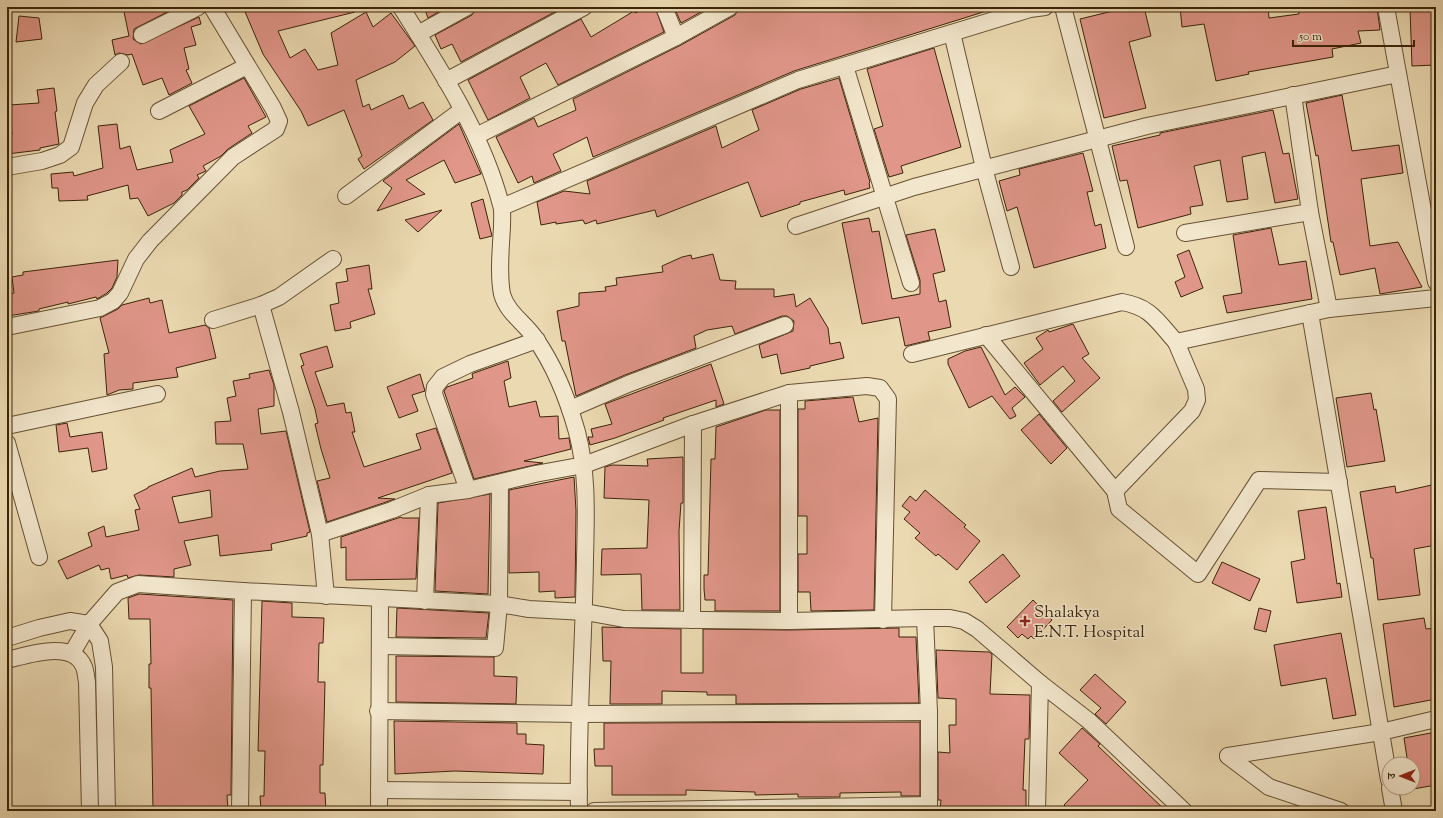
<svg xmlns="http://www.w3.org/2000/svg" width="1443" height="818" viewBox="0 0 1443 818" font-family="'Sorts Mill Goudy','Noto Serif Devanagari',serif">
  <rect width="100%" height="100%" fill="#ebd9b1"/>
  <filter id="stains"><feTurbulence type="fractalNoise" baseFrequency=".005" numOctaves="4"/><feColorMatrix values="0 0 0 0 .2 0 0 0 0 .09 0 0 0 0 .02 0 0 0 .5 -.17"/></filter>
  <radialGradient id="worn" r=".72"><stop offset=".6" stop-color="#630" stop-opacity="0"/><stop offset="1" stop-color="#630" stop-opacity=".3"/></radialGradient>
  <g fill="#e09689" stroke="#3b2409" fill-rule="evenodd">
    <path d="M123,7H177L134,29L133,39L141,44L199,17L201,24L191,27L196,45L184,48L189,69L186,70L192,83L169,95L162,78L143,85L132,54L128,55L119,53L115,55L112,40L129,36Z"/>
    <path d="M243,7H354L355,12L278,31L290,58L305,49L318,70L338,65L331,33L366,12L373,27L391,13L415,46L395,62L356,80L363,107L369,104L371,110L403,95L409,109L423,102L433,120L364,169L358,159L362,156L344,110L308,126L301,111L263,54Z"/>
    <path d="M424,7H447L428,18Z"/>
    <path d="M476,7H564L461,62L452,44L441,49L435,35L472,15Z"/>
    <path d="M649,7H655L664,32L558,85L546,63L520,77L530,98L488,120L468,80L581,19L591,37L634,11L635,13Z"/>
    <path d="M674,7H710L681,23Z"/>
    <path d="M739,7H992L993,9L794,71L593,157L587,137L553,154L561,171L534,183L532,176L518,183L496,137L534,118L538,127L576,110L573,99L681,45L735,15Z"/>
    <path d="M1116,7H1144L1151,36L1129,42L1146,108L1104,118L1080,19L1117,10Z"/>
    <path d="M1180,7H1268L1269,18L1299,14L1298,8L1307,7H1377L1380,30L1358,31L1361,43L1332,49L1333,57L1248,72L1249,74L1216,81L1204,24L1182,27Z"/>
    <path d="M1436,7V65L1412,66L1410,8Z"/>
    <path d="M19,16L39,18L42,39L16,42Z"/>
    <path d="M934,48L961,147L901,166L903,173L889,177L874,129L883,126L867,69Z"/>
    <path d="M244,78L266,117L248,126L252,133L228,149L221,156L203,166L206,171L197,175L199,178L187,190L182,192V195L174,203L148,216L138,198L130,199L128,185L87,196L88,200L59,201L58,188H52L51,174L73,172L74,176L103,168L98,126L117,124L120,149L130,146L137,170L173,162L170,150L205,134L189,106Z"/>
    <path d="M839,78L870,182L869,183L870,188L845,195L844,190L800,202V204L761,217L748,182L657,217L655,210L597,224L596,220L585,224L583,220L556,224V222L541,225L537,202L564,191L590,194L587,181L716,126L722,148L759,130L752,110L801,89Z"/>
    <path d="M54,88L57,111L55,112L59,144L40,148V150L7,154V136L12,135L9,105L39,103L37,90Z"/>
    <path d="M1342,95L1352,151L1399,145L1403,173L1361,179L1370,246L1398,242L1422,287L1380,294L1375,268L1340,275L1333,242H1331L1318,155L1316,156L1306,103Z"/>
    <path d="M1273,110L1283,154L1289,153L1298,199L1275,203L1265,152L1242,157L1248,199L1227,202L1220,160L1194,166L1203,205L1190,207L1191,214L1138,228L1127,180L1120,181L1112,146L1160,135V133Z"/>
    <path d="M459,124L481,174L455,183L444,160L406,180L425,194L377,211L392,188L383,181L384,180Z"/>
    <path d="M1083,153L1093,191L1087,192L1095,226L1101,224L1106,248L1034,268L1017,207L1007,211L999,181L1020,175L1019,169Z"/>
    <path d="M483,199L492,236L480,239L471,203Z"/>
    <path d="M442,210L418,232L405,220Z"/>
    <path d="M869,218L872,232L879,231L892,299L920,294V280L906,235L935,229L945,271L933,274L939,302L946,300L951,327L928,332L930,340L905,346L899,317L862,324L842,223Z"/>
    <path d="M1271,228L1279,265L1306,261L1312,299L1227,313L1223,296L1242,293L1233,235Z"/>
    <path d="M1189,250L1203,288L1181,297L1175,282L1185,277L1177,255Z"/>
    <path d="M713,254L720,280L736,281L735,289H774V297L794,294L796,307L810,298L828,328L830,344L840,342L844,358L810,366V368L781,374L777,354L762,358L759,345L793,331L794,321L787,316H782L735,334L732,326L707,330L694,336L696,348L625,375L576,396L565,341H562L557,311L579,306V293L606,291L605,287L617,285L616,278L663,272L662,266L682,257L691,255L692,259Z"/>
    <path d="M118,260L117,277L112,288L107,293L97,299L96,297L68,304V302L39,309V311L7,316V295L14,293L12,277L23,275V272Z"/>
    <path d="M369,265L372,289H368L375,314L350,322L351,328L335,331L330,305L339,303L336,283L348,281L346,269Z"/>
    <path d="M149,298L150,303L162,300L169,333L205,325L209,328L216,358L176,368L178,377L133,383V389L119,390L107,395L104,354L109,353L100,318L118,309L122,305Z"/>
    <path d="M1073,324L1089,354L1082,358L1100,378L1062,412L1053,401L1075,381L1063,366L1040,385L1024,363L1043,349L1036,338L1048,330L1049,332Z"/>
    <path d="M327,346L333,367L315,372L327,406L344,403L346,413L351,412L355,432H352L364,467L421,449L416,434L436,428L452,473L378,498L395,499L327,522L317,481L330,478L321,449L315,424L318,423L315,409L301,366L304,365L300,354Z"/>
    <path d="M981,347L1005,395L1015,387L1025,397L1012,408L1016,416L1010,419L992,396L969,408L948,364V359L965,351Z"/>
    <path d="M508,361L511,378L504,381L509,407L536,401L540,417L558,416L559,439L569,438L571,449L524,461L543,463L474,479L444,391L447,387L473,378L472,374L474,373Z"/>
    <path d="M711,364L724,404L716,407V400L663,418L664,420L615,438L590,445L588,437H593L591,429L612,424L605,404Z"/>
    <path d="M269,370L274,385V406L258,409L261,434L286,431L310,532L307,533V536L271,544L272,550L220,556L218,535L184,541L191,565L174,569V577L139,575L128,578L127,575L111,579L109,568L101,570L99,565L67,579L58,561L92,546L88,533L104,526L106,537L139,530L135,510L140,509L134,495L148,488V487L192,468L195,477L220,471L248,469L243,444H216L215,422L231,421L227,398L236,396L233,381L250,378L249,374ZM210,490L212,517L179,523L172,497Z"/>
    <path d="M420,374L425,391L412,395L418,411L399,418L387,387Z"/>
    <path d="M1371,393L1374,410L1376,409L1385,461L1347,467L1336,398Z"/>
    <path d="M853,397L859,422L878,418L874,610L811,611L810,592H798V554H807V516H798V409H805V401Z"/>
    <path d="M766,410H780V611H715V600H705L704,589V575H708L711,459H715L716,427Z"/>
    <path d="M1039,414L1067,448L1051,464L1021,430Z"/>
    <path d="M67,423L70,437L102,432L107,469L92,472L88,448L59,452L56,425Z"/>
    <path d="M683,457V503H681L679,531L680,610H642L641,574L601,575L602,549L647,548L649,500L604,498L605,467L612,465L648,466L647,459Z"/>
    <path d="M574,477L576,511L575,597L555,598V591L539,592V572L509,573V490Z"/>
    <path d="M1436,484V545L1414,549L1420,595L1378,600L1373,558H1371L1360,492L1395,486L1396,493Z"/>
    <path d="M925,490L966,525L964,527L980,541L957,570L938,554L936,556L915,538L920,533L904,519L910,512L902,506L910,496L916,501Z"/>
    <path d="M490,494L488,594L435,591L438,503Z"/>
    <path d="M1326,507L1337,584L1340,583L1342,597L1297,603L1291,562L1305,559L1298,511Z"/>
    <path d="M401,517L402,518H419L416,579L346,580V547L341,548V537Z"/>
    <path d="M1003,554L1020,576L986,603L969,582Z"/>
    <path d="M1222,562L1260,579L1250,601L1212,583Z"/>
    <path d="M139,594L233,600L231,795H227L228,811H153L151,688H149V664H151L150,619H129L128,598Z"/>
    <path d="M1033,600L1052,620L1034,639L1031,636L1028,639L1022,634L1018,638L1007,627Z"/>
    <path d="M262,601L292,603V617L324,618L323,643H319L318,682H325L323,765H320V793H325L326,811H261L260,796H264L265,751H258Z"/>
    <path d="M397,608L489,613L486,638L396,637Z"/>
    <path d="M1259,608L1271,611L1266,632L1254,629Z"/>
    <path d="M1424,618L1426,629L1436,628V699L1394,707L1383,624Z"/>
    <path d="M602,627L681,629V673H703V629L789,630L899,628V637H916L919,703L736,704V695H707V692L662,691V704H610L611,661H603Z"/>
    <path d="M1341,633L1356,715L1333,719L1326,678L1281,686L1274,645Z"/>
    <path d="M936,650L989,652L992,654L990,694L1030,695L1029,739H1025L1023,790H1026V811H940L941,800H938V752L950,753L949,725H956V699L938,698Z"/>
    <path d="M396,656L494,657V676L517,677L516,704L396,702Z"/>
    <path d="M1095,674L1126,702L1106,724L1095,714L1101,708L1080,690Z"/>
    <path d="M394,721L517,723V734H526V744L544,745L543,774L455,771L395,774Z"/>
    <path d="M920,722V796H901V792L840,793V797H798V794L755,795V792L686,790V795H612V766H595L594,749H604V723Z"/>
    <path d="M1082,728L1100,744L1098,746L1166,811H1070L1064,805L1088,780L1059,753Z"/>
    <path d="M1436,732V785L1413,789V764H1408L1404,738Z"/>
  </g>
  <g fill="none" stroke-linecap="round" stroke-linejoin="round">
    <defs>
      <g id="minor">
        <path d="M401,7C439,67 483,135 501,205C503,211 502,219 502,226C501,248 498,273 502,294C507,313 525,323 535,338C554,365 568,400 577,432C588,474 586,516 585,559C584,643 577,727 579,811"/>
        <path d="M664,7L676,37"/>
        <path d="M1063,7L1126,247"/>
        <path d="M1386,7L1436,282"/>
        <path d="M952,33L984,168L1011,267"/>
        <path d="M418,34L467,7"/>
        <path d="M142,35L198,7"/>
        <path d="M845,66L911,283"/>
        <path d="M446,81L584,7"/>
        <path d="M1293,95L1310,212L1329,309L1436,298"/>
        <path d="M159,111L247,66"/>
        <path d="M476,136L676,37L730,7"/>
        <path d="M7,167L42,161L60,155L71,147L85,103L96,85L121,62"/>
        <path d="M346,196L462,110"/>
        <path d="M502,207L798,80L1030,9L1045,7"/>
        <path d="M796,226L914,187L1147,126L1398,74"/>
        <path d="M1185,233L1310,212"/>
        <path d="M261,305L291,412L320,534L326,596"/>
        <path d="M1310,313L1389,780"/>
        <path d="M213,320L261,305L279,297L333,259"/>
        <path d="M7,327L100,308L113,301L120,293L136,259L150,241L233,157L276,129L279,121L273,108L212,7"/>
        <path d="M986,335L1115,491L1119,509L1198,574L1259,480L1339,482"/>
        <path d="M912,354L1122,302C1151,307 1157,321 1176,342L1329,309"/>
        <path d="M789,393V621"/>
        <path d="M570,409L628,384L785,325"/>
        <path d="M7,426L157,394"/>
        <path d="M7,443L39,557"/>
        <path d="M468,490L434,394L435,387L443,377L470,364L537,340"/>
        <path d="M1115,491L1192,411L1197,400L1196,389L1176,342"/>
        <path d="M320,534L392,510L429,495L468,490L535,474L584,465L693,424L789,393L867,386L880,388L888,399L883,620"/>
        <path d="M425,601L429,495"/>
        <path d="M925,618H950L964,621L977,629L1040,683L1089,721L1184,811"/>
        <path d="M692,620L693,424"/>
        <path d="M7,638L39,628L70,621L89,624L100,641L104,667L107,811"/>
        <path d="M380,646L495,648L499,604L500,483"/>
        <path d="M72,653L89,624L117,592L138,584L243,591L499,604L529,609L585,612L624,619L789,621L925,618L929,712V811"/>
        <path d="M7,660C28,655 73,639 84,667C86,672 86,678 87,682L90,811"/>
        <path d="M378,711L579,714L929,712"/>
        <path d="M1228,756L1381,732L1436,719"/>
        <path d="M1228,756L1269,787L1341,811"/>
        <path d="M1390,788L1394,811"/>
        <path d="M379,790L579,792"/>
        <path d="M240,811L243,591"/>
        <path d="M379,811L380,599"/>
        <path d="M594,811L929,805"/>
        <path d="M1037,811L1040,683"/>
      </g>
    </defs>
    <use href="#minor" stroke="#675133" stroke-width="18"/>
    <use href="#minor" stroke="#f2e6cc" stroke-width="16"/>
  </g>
  <path fill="#8f2418" stroke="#f2e6cc" stroke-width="1.5" d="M1023 615h4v4h4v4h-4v4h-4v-4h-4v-4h4z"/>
  <g text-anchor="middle" stroke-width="3" stroke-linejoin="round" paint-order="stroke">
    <g font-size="17" fill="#3b2409" stroke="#f2e6cc" text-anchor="start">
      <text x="1034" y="617">Shalakya<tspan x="1034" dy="20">E.N.T. Hospital</tspan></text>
    </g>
  </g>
  <rect width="1443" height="818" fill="none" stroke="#ebd9b1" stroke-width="24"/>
  <rect x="8" y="8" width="1427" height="802" fill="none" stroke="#3b2409" stroke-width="2"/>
  <rect x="12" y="12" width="1419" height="794" fill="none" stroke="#3b2409"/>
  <g transform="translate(1401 776) rotate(270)"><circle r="19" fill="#f2e6cc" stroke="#a9987e"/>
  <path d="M0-3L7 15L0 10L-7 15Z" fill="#8f2418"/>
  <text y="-6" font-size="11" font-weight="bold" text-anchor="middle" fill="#3b2409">उ</text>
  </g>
  <path d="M1293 40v6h121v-6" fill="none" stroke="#3b2409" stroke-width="2"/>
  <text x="1299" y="40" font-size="12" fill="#3b2409" stroke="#f2e6cc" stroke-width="3" paint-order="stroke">50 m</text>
  <rect width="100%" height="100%" filter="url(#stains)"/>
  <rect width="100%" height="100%" fill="url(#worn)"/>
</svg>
